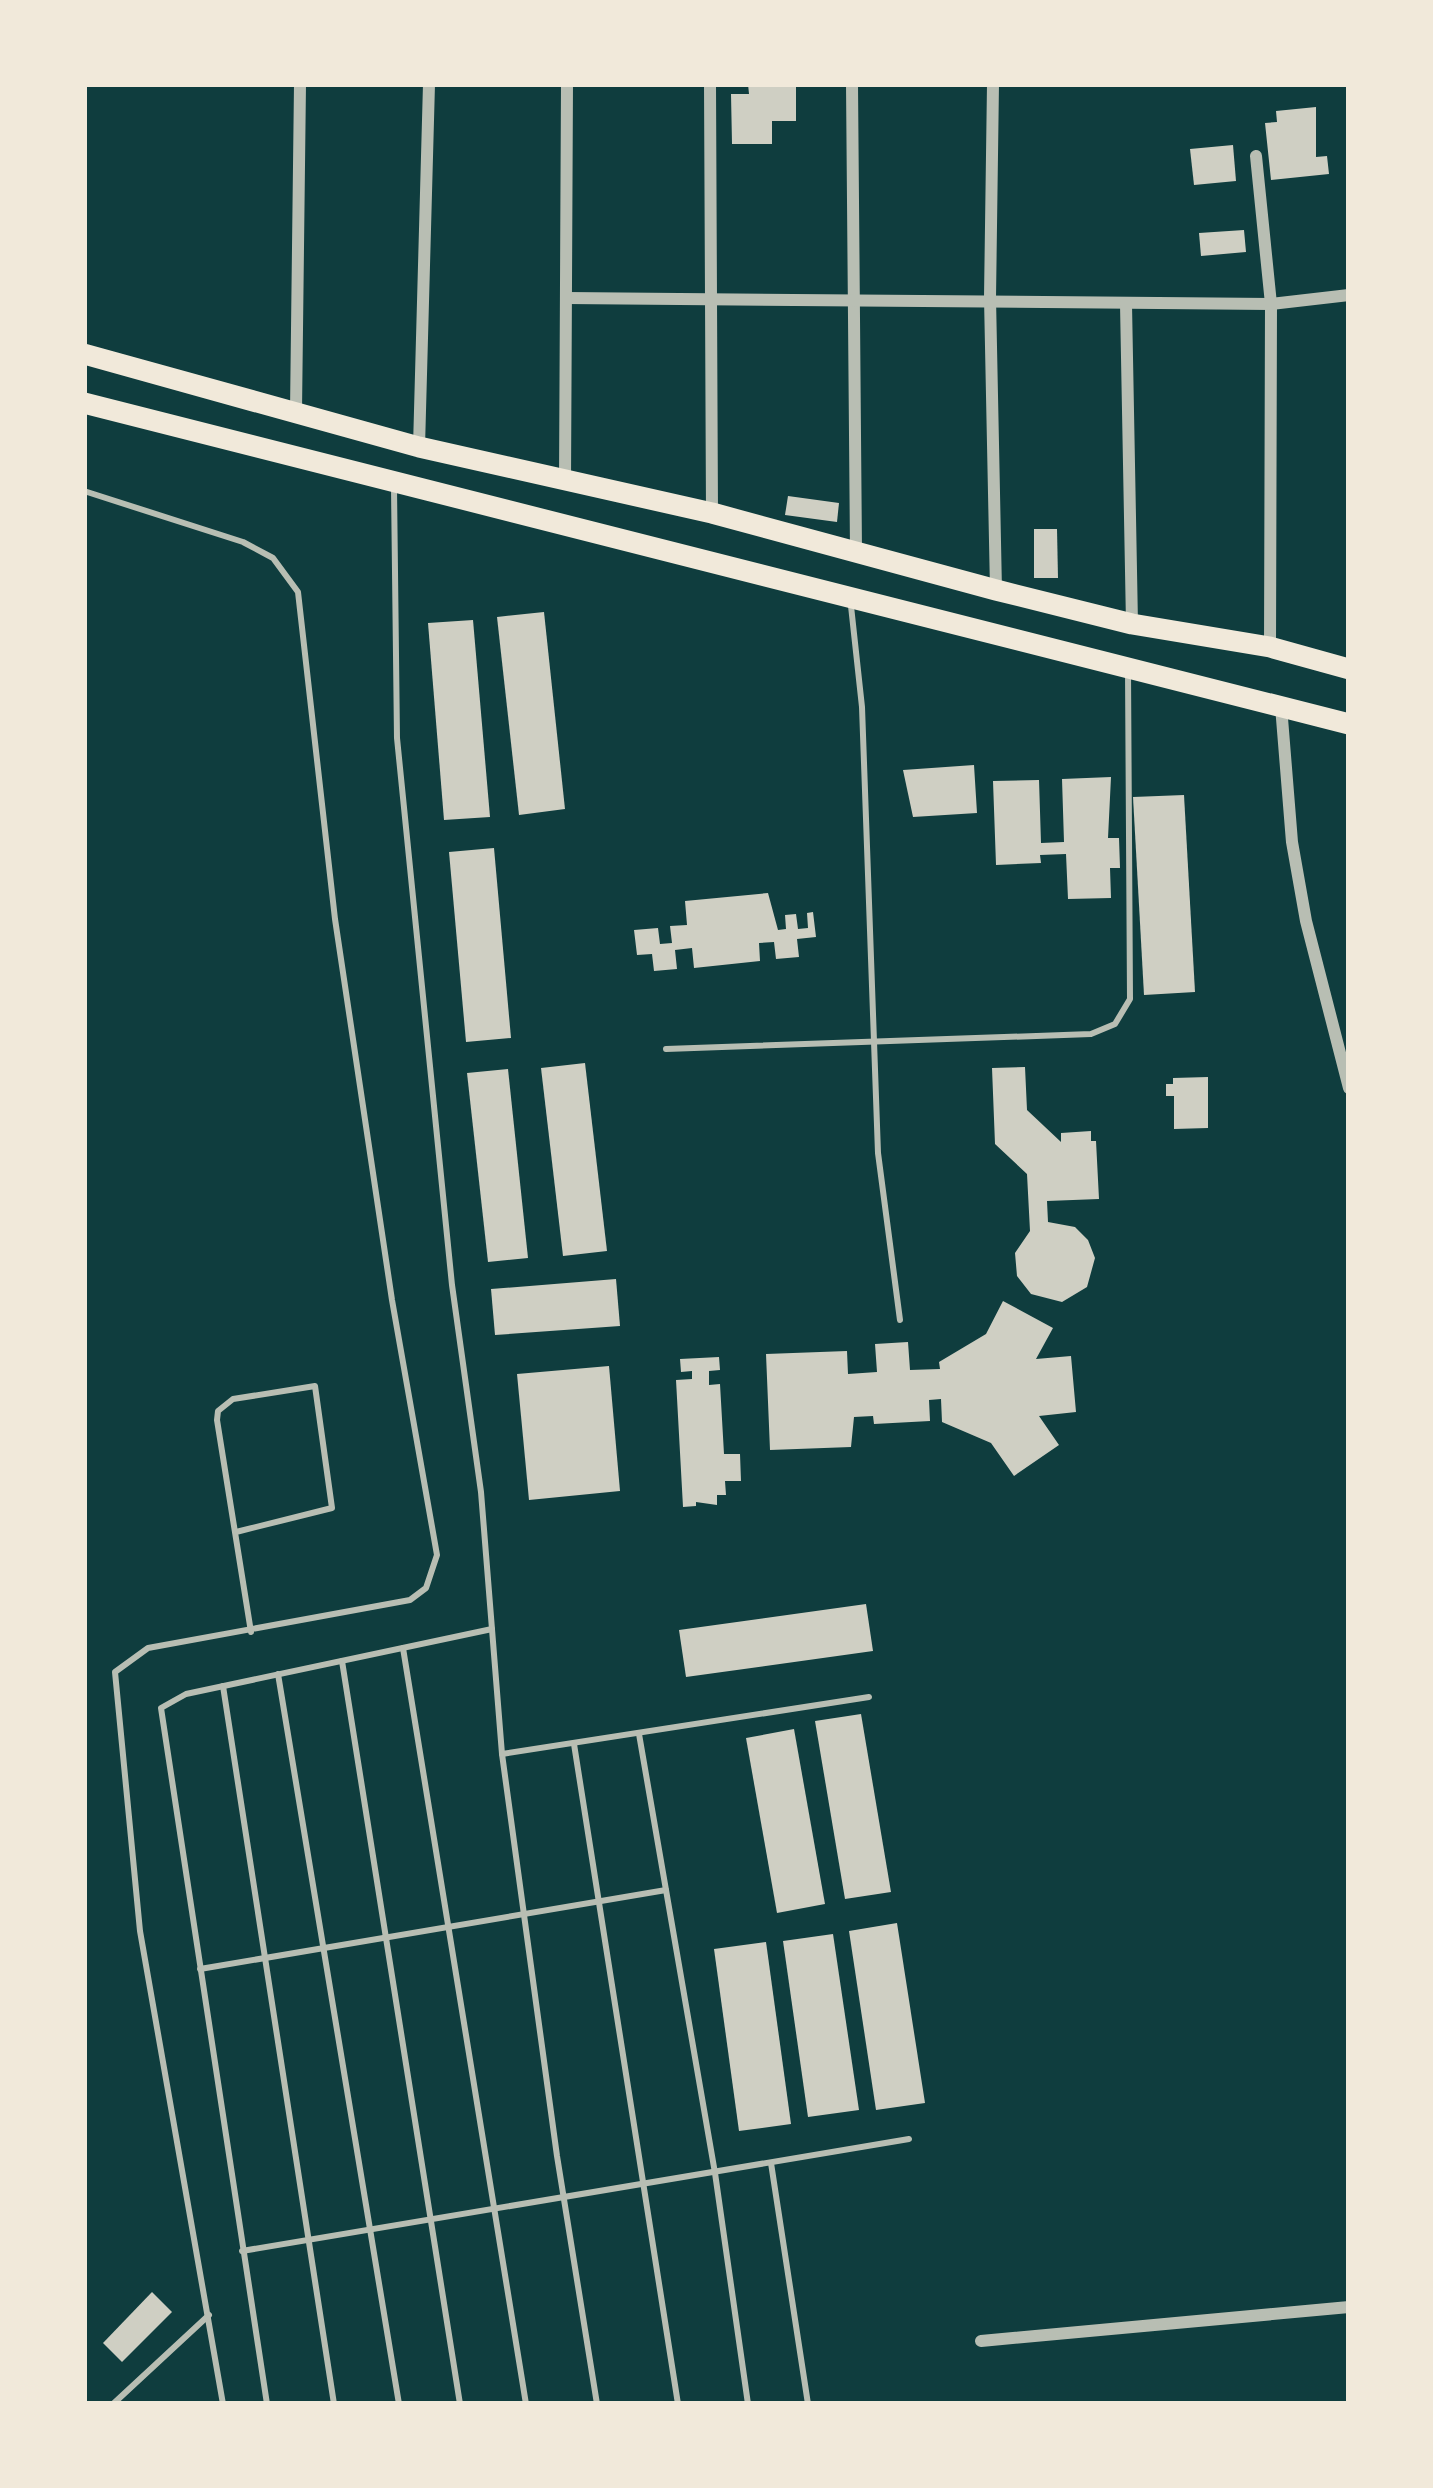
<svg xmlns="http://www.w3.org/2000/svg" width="1433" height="2488" viewBox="0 0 1433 2488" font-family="'Roboto Condensed',sans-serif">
  <rect width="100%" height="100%" fill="#0f3d3e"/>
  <g fill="#cfcfc3">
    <path d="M748,84H796V121H772V144H732L731,94H749Z"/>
    <path d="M1316,107V157L1327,156L1329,174L1271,180L1265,123L1277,122L1276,111Z"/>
    <path d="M1233,145L1236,181L1194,185L1190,149Z"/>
    <path d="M1244,230L1246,252L1201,256L1199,233Z"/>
    <path d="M788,496L839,503L837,522L785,515Z"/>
    <path d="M1034,529H1057L1058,578H1034Z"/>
    <path d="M544,612L565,809L519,815L497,617Z"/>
    <path d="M473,620L490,817L444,820L428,623Z"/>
    <path d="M974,765L977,813L913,817L903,770Z"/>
    <path d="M1111,777L1108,838H1119L1120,868H1110L1111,898L1068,899L1066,854L1040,855L1041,863L996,865L993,781L1039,780L1041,843L1064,842L1062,779Z"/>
    <path d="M1184,795L1195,992L1144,995L1133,797Z"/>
    <path d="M494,848L511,1038L466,1042L449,852Z"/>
    <path d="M768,893L778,930L786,929L785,915L796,914L798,929L808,928L807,913L813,912L816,937L797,939L799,957L776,959L774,942L759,943L760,961L694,968L692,948L675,950L677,969L654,971L652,954L637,955L634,930L658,928L660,944L672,943L670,926L687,925L685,901Z"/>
    <path d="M585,1063L607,1251L563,1256L541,1068Z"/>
    <path d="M1025,1067L1027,1110L1061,1142V1133L1091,1131V1141H1096L1099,1199L1047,1201L1048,1222L1075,1227L1088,1240L1095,1258L1087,1287L1062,1302L1031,1294L1017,1276L1015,1253L1030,1231L1027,1174L995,1144L992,1068Z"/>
    <path d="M508,1069L528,1258L488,1262L467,1073Z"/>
    <path d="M1208,1077V1128L1174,1129V1096H1166V1084H1173V1078Z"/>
    <path d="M616,1279L620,1326L495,1335L491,1289Z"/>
    <path d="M1003,1301L1053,1328L1036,1359L1071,1356L1076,1412L1039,1416L1059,1445L1014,1476L991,1443L942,1422L941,1399L929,1400L930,1421L874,1424L873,1416L854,1417L851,1447L770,1450L766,1354L847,1351L848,1374L877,1372L875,1344L908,1342L910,1370L940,1369L939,1362L986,1334Z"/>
    <path d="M719,1357L720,1370L709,1371V1385L720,1384L724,1454H740L741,1481H725L726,1495H717V1505L696,1502V1506L683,1507L676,1380L692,1379V1371L681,1372L680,1359Z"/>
    <path d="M609,1366L620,1491L529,1500L517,1374Z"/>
    <path d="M866,1604L873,1651L686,1677L679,1630Z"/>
    <path d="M861,1714L891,1892L845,1899L815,1721Z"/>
    <path d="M794,1729L825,1904L777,1913L746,1738Z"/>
    <path d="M897,1923L925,2103L876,2110L849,1931Z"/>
    <path d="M833,1934L859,2110L808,2117L783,1941Z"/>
    <path d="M766,1942L791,2124L739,2131L714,1949Z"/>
    <path d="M152,2292L172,2312L122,2362L103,2343Z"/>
  </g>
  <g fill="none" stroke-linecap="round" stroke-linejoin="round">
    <g stroke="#b8beb3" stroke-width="6">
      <path d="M394,488L397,738L452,1285L481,1492L502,1754L557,2156L597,2404"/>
      <path d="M84,491L243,542L273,558L298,592L335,919L392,1300L437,1555L426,1588L410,1600L148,1648L115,1672L140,1931L223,2404"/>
      <path d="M851,606L862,707L878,1153L900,1320"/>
      <path d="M666,1049L1091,1034L1115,1024L1130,999L1128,671"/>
      <path d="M236,1532L332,1508L315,1386L233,1399L218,1411L217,1420L251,1632"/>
      <path d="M403,1648L526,2404"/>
      <path d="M342,1661L460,2404"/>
      <path d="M278,1674L399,2404"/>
      <path d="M223,1686L334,2404"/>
      <path d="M639,1734L715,2173L748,2404"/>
      <path d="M574,1744L678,2404"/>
      <path d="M502,1754L869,1697"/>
      <path d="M200,1969L666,1890"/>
      <path d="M771,2163L808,2404"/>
      <path d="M242,2251L909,2139"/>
      <path d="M113,2404L209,2315"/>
      <path d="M267,2404L161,1708L186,1694L492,1629"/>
    </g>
    <g stroke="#b8beb3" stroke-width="12">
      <path d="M710,84L712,513"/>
      <path d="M852,84L856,551"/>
      <path d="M993,84L990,298L996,590"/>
      <path d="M1256,156L1271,304L1270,647"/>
      <path d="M566,298L1271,304L1349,295"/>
      <path d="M1126,304L1132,624"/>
      <path d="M296,411L300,84"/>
      <path d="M419,447L429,84"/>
      <path d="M565,483L567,84"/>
      <path d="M1281,706L1292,842L1306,921L1349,1088"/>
      <path d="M981,2341L1349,2307"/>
    </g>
    <g stroke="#f1e9da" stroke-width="21">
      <path d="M84,354L419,447L712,513L996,590L1132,624L1270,647L1349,669"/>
      <path d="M84,403L1349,724"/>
    </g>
  </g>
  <rect width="1433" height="2488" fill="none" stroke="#f1e9da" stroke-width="174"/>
</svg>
